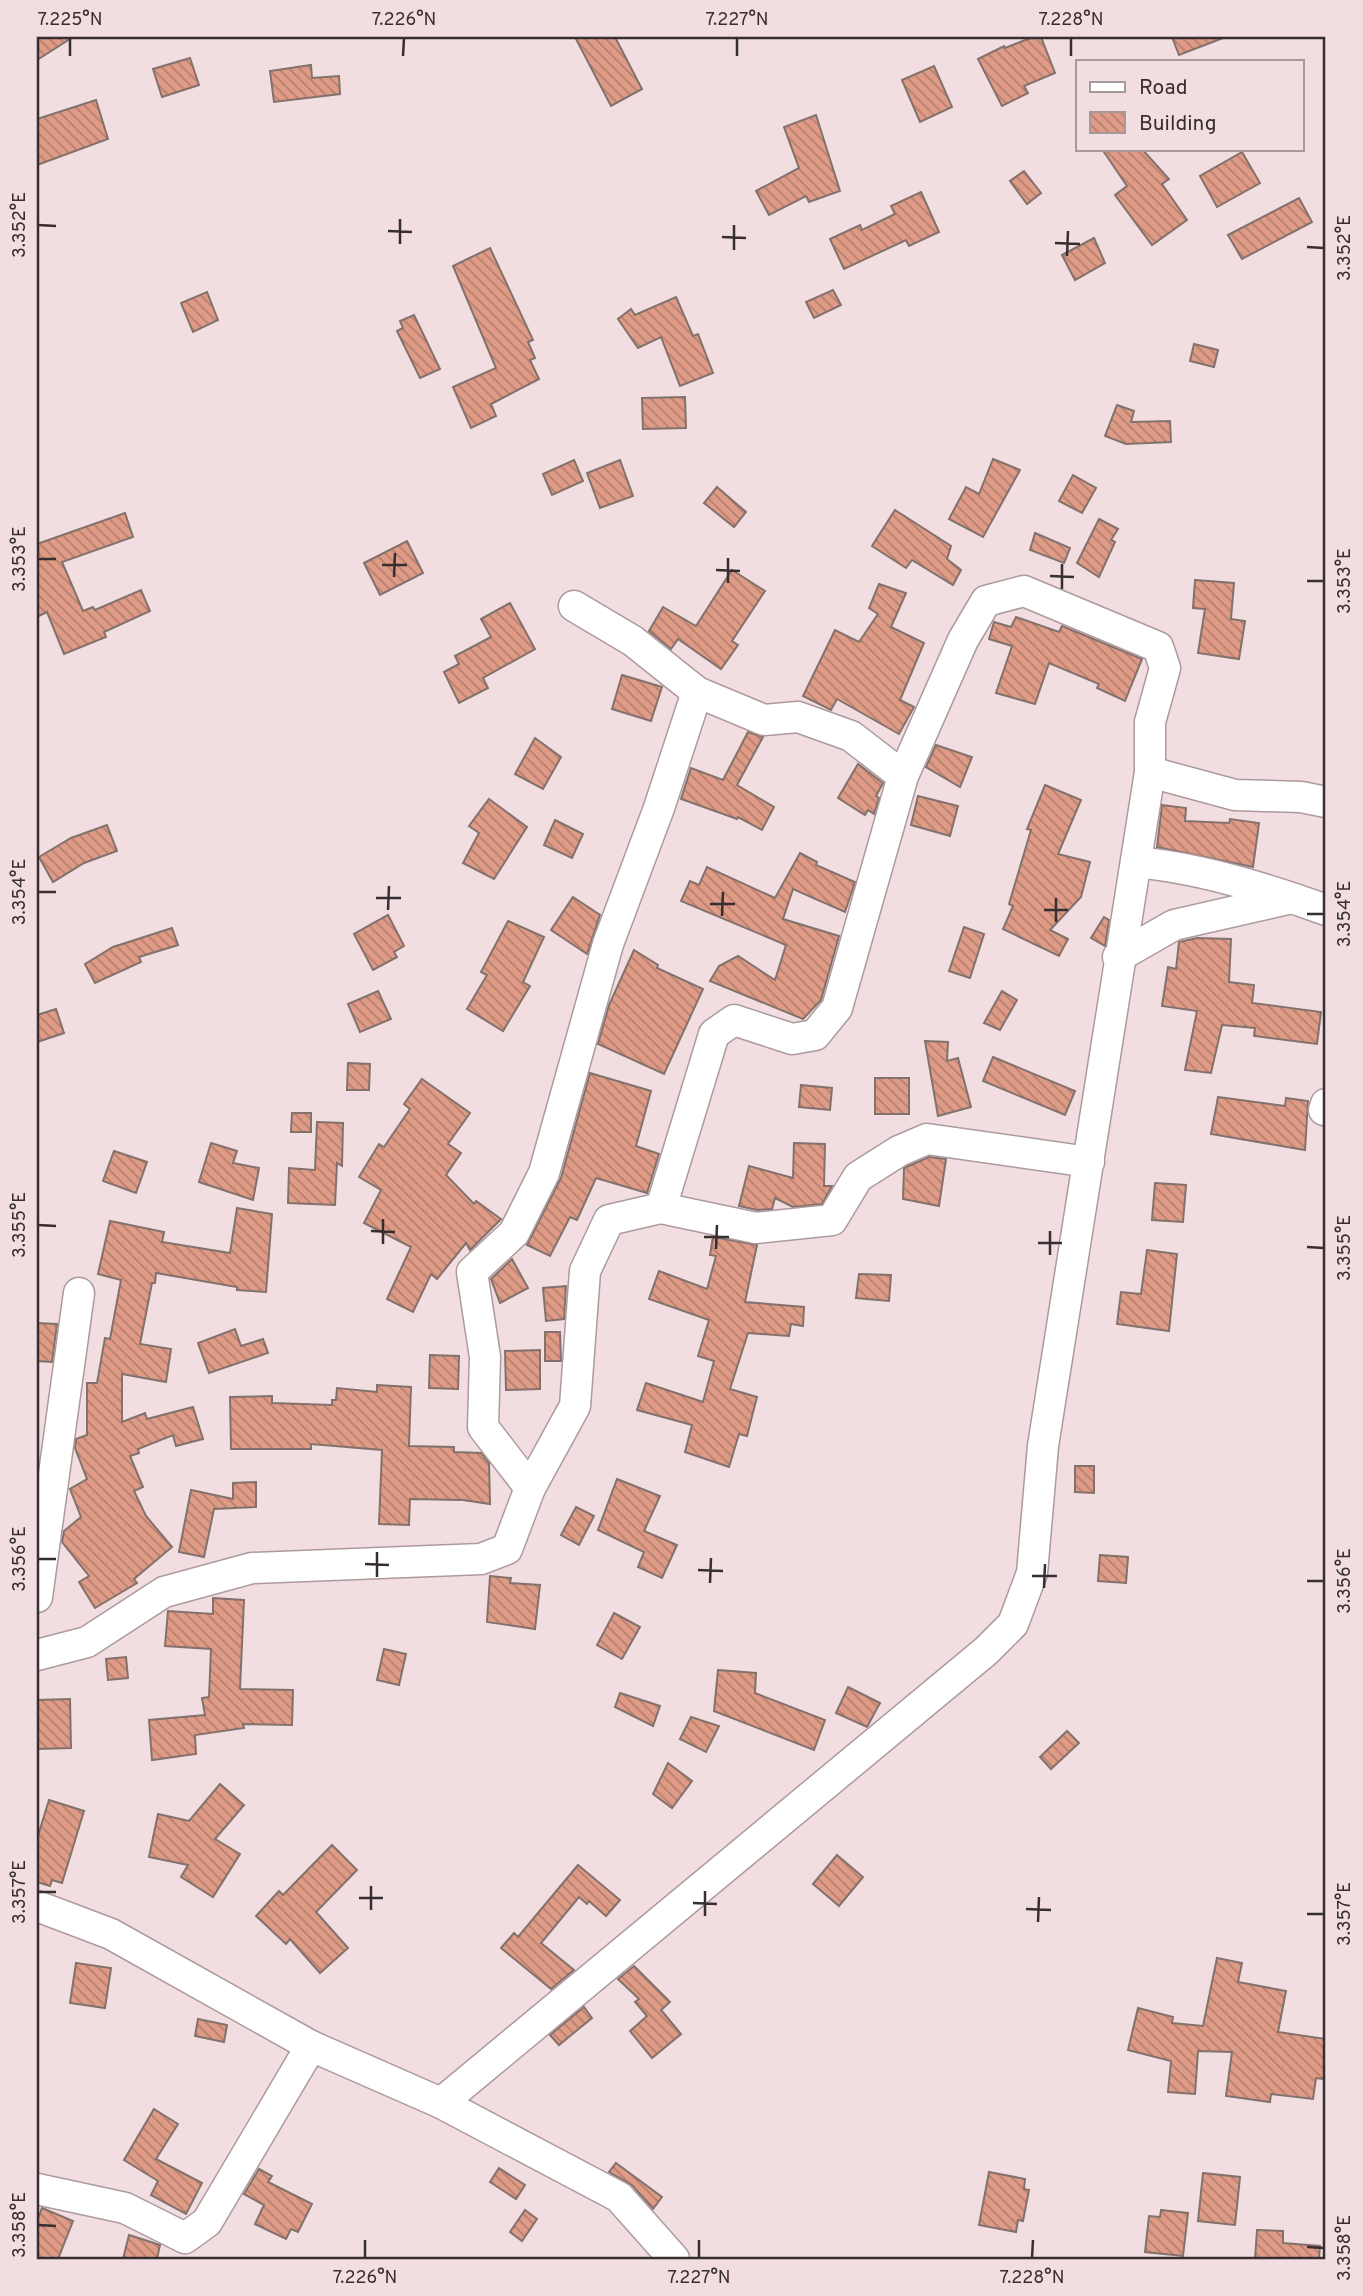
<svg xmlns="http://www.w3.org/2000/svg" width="1363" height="2296" viewBox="0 0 1363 2296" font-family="Overpass,sans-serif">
  <defs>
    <pattern id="building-back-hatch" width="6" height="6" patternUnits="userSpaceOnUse" patternTransform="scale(1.75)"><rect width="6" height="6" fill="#df9b86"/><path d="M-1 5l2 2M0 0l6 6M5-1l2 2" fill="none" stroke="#b67f6e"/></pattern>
  </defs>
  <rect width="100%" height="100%" fill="#f2dee1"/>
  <g fill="url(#building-back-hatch)" stroke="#82716c" stroke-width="2">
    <path d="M37,37H73L37,60Z"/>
    <path d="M575,37H615L642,89L611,106Z"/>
    <path d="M1033,37H1041L1055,73L1024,86L1028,93L1002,106L978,59L1004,46L1005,48Z"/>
    <path d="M1172,37H1223V38L1179,55Z"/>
    <path d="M190,58L199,85L162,97L153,69Z"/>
    <path d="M311,65L312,78L339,76L340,94L274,102L270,71Z"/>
    <path d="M934,66L952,107L920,122L902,80Z"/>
    <path d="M96,100L108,139L37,165V119Z"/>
    <path d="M816,115L840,191L809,202L806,196L769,215L756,191L799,168L784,127Z"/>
    <path d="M1102,149H1142L1169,179L1162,184L1187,220L1152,245L1115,195L1127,186Z"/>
    <path d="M1242,152L1260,183L1217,207L1200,176Z"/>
    <path d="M1024,171L1041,193L1027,204L1010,181Z"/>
    <path d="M921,192L939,232L909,246L906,240L844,269L830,239L860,225L862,230L895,214L891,206Z"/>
    <path d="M1299,198L1312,222L1242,259L1228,235Z"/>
    <path d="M1094,238L1105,263L1075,280L1062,255Z"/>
    <path d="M490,248L533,340L528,342L535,358L530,360L539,379L491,404L496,416L471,428L453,387L496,368L453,266Z"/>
    <path d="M833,290L841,305L814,318L806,302Z"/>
    <path d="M207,292L218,320L193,332L181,303Z"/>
    <path d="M676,297L693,336L698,334L713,373L680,386L661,337L638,348L618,319L631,309L635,315Z"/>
    <path d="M414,315L440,369L420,378L397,331L403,328L400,321Z"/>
    <path d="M1194,344L1218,350L1214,367L1190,361Z"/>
    <path d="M685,397L686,428L643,429L642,398Z"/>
    <path d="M1117,405L1134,411L1131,422L1170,421L1171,442L1126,444L1105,436Z"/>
    <path d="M993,459L1020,470L983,537L949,519L966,487L979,494Z"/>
    <path d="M574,460L583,481L552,495L543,474Z"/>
    <path d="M620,460L633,496L600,508L587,473Z"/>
    <path d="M1073,475L1096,488L1082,513L1059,501Z"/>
    <path d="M717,487L746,512L734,527L704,503Z"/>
    <path d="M895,510L951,546L947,559L961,570L953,585L912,560L906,568L872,546Z"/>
    <path d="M125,513L133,537L62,562L83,611L93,607L95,610L141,590L150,611L104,632L106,637L64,654L47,612L37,617V544Z"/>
    <path d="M1099,519L1118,529L1111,540L1115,542L1099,577L1077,563Z"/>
    <path d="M1035,533L1070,548L1064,563L1030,550Z"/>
    <path d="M407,541L423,573L380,595L364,563Z"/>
    <path d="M732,570L765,591L732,641L738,645L721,669L678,639L671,649L649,631L663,607L696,626Z"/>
    <path d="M1195,580L1234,583L1231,619L1245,621L1239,659L1198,653L1205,609L1193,608Z"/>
    <path d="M879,584L906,593L891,627L924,643L900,700L914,707L899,734L837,699L831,710L803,696L835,630L859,642L878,614L869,608Z"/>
    <path d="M510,603L535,649L483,678L488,688L459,703L444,672L459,664L455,656L491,637L481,619Z"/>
    <path d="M1016,617L1059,632L1062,626L1142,659L1125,701L1097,688L1099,684L1049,663L1035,704L996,693L1012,646L989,639L994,622L1011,627Z"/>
    <path d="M622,675L662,687L651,721L612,709Z"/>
    <path d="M748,732L763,737L737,785L774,807L762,830L738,817L737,819L681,799L691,768L723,780Z"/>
    <path d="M535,738L561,757L543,789L515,774Z"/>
    <path d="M936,745L972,757L960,787L926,767Z"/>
    <path d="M858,764L883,783L876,796L879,798L874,814L868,810L865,815L838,798Z"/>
    <path d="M1045,785L1081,800L1058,854L1090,862L1081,897L1050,930L1068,939L1059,956L1003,929L1013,906L1009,904L1031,830L1027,829Z"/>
    <path d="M918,796L958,806L950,836L911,825Z"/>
    <path d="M489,799L527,827L494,879L463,863L479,833L469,826Z"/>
    <path d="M1162,805L1186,808L1185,821L1229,823L1230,819L1259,823L1253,867L1157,847Z"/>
    <path d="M555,820L583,834L572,858L544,845Z"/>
    <path d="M107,825L117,851L84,863L53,882L39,857L71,838Z"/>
    <path d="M800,853L817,862L816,865L855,882L845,912L793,889L783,919L839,936L821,1000L803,1019L710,981L719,966L738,956L775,980L786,945L681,901L690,881L699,885L707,867L775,898Z"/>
    <path d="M573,897L600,915L587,954L551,930Z"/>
    <path d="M388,915L404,946L394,952L397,957L373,970L354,934Z"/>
    <path d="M1104,917L1109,920L1105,946L1091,938Z"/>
    <path d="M508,921L544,937L523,982L530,986L503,1031L467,1009L487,975L481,972Z"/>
    <path d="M964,927L984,934L970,978L949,971Z"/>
    <path d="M172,928L178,945L139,957L141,962L95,983L85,964L113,947Z"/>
    <path d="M1197,938L1231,939L1229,982L1254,985L1252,1003L1321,1012L1317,1044L1254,1036L1255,1028L1222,1025L1211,1073L1185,1070L1197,1011L1162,1006L1168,967L1176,969L1179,942Z"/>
    <path d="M634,950L658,965L657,968L703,989L664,1074L598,1044L609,1005Z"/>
    <path d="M378,991L391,1019L360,1032L348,1004Z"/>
    <path d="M1002,991L1017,1000L1000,1030L984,1023Z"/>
    <path d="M56,1009L64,1033L37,1042V1015Z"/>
    <path d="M925,1041L948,1042L947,1061L958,1058L971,1107L938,1116Z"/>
    <path d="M993,1057L1075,1091L1065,1115L983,1081Z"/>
    <path d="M348,1063L370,1064L369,1090H347Z"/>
    <path d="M590,1073L651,1091L636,1146L659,1154L647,1193L596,1178L577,1220L570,1217L550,1256L527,1245L561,1178Z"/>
    <rect x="875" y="1078" width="34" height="36"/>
    <path d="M422,1079L470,1113L448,1144L461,1153L446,1175L474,1204L476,1201L501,1219L470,1250L466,1243L437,1279L431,1274L413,1312L387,1299L411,1247L364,1223L381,1190L359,1177L379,1144L384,1147L410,1109L404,1104Z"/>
    <path d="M801,1085L832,1088L830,1110L799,1107Z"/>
    <path d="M1218,1097L1285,1106L1286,1098L1308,1101L1305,1150L1211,1134Z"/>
    <path d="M292,1113H311V1132H291Z"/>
    <path d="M317,1122L343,1123L342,1166L337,1163L335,1205L288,1203L289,1168L315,1170Z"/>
    <path d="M211,1143L237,1151L233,1163L259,1168L253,1200L199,1182Z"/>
    <path d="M794,1143L825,1144L824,1186H832L822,1204L793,1207L775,1198L772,1209L757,1210L739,1206L749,1166L793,1178Z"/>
    <path d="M114,1151L147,1162L136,1193L103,1181Z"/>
    <path d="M929,1157L946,1159L939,1206L903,1199L904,1168Z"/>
    <path d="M1155,1183L1186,1185L1183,1222L1152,1220Z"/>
    <path d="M237,1208L272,1214L266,1292L237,1290V1287L156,1273L155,1283H152L140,1344L171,1349L166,1382L122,1374V1422L145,1413L147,1419L193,1407L203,1439L176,1446L173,1435L138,1449L139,1453L130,1456L143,1487L134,1491L146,1516L172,1547L134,1579L137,1583L95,1608L79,1582L89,1576L62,1542L64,1531L81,1517L70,1489L87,1479L75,1448L76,1439L87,1435V1383H97L105,1338L110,1339L121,1280L98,1274L110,1221L164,1232L162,1242L230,1253Z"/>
    <path d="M713,1237L757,1245L745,1302L804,1307L803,1326L791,1324L789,1336L748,1333L730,1389L757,1397L747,1436L739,1434L729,1467L685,1452L692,1425L637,1410L646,1383L703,1402L714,1361L698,1356L709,1320L649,1299L659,1271L707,1289L716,1256L710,1255Z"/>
    <path d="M1147,1250L1177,1254L1169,1331L1117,1324L1121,1292L1141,1294Z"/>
    <path d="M512,1259L528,1288L500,1303L491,1279Z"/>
    <path d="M859,1274L891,1275L889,1301L856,1298Z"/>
    <path d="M566,1286L564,1319L546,1321L543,1288Z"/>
    <path d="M37,1323L57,1324L52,1362L37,1361Z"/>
    <path d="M235,1329L241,1346L263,1339L268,1353L209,1373L198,1343Z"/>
    <path d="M545,1332H560L561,1361H545Z"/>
    <path d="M540,1350V1389L506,1390L505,1351Z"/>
    <path d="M430,1355L459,1356L458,1389L429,1388Z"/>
    <path d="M377,1385L411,1387L409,1446L454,1447V1452L481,1453L489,1463L490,1504L463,1500L410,1499L409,1525L379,1524L382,1450L311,1444V1449H231L230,1397L272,1396V1403L332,1405V1400H336L337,1388L377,1392Z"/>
    <path d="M1075,1466H1094V1493L1075,1492Z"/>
    <path d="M617,1479L660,1496L644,1531L677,1545L662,1578L638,1567L644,1552L598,1530Z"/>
    <path d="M256,1482V1507L214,1509L204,1557L179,1552L191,1490L233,1499V1483Z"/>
    <path d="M576,1507L594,1516L579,1545L561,1535Z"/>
    <path d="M1100,1555L1128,1557L1126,1583L1098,1581Z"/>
    <path d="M490,1576L511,1578L510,1583L540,1585L535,1629L487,1622Z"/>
    <path d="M213,1598L244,1600L240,1689L293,1690L292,1725L243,1724L244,1728L195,1735L196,1754L152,1760L149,1720L205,1715L202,1698L209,1697L211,1649L165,1646L168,1611L213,1614Z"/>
    <path d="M614,1613L640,1627L622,1659L597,1645Z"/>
    <path d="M384,1649L406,1654L399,1685L377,1680Z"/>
    <path d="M126,1657L128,1678L108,1680L106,1659Z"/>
    <path d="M718,1670L756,1673L755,1693L825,1720L814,1750L714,1711Z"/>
    <path d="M848,1687L880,1703L867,1727L836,1713Z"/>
    <path d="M620,1693L660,1706L653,1726L615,1707Z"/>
    <path d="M70,1699L71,1748L37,1749V1700Z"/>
    <path d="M691,1717L719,1726L706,1752L680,1739Z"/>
    <path d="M1067,1731L1079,1743L1051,1769L1040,1757Z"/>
    <path d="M668,1763L692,1781L672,1808L653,1794Z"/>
    <path d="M220,1784L244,1805L215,1839L240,1854L213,1897L181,1877L188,1865L149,1857L158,1814L189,1821Z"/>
    <path d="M49,1800L84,1811L62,1883L52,1880L50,1886L37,1882V1839Z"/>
    <path d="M332,1845L357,1870L316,1912L348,1948L320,1973L290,1939L286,1944L256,1916L279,1891L283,1895Z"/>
    <path d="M837,1855L863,1877L839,1906L813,1884Z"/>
    <path d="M578,1865L620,1900L606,1916L589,1901L587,1904L579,1897L541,1943L574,1970L551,1989L501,1948L514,1933L518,1937Z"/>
    <path d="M1217,1958L1242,1963L1238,1982L1286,1991L1278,2032L1326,2039L1324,2079L1316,2078L1313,2099L1271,2094L1270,2102L1226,2096L1232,2052L1198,2051L1195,2094L1168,2092L1171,2061L1128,2050L1138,2008L1173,2017L1172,2023L1203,2026Z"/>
    <path d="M76,1963L111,1968L105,2008L70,2003Z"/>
    <path d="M634,1966L670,2002L661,2010L681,2034L652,2058L630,2031L647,2016L635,2002L639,1999L618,1979Z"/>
    <path d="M584,2007L592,2018L559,2045L550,2035Z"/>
    <path d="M198,2019L227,2025L224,2042L195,2036Z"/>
    <path d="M154,2109L178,2124L156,2159L202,2183L186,2214L151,2195L158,2181L124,2160Z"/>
    <path d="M616,2163L662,2197L653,2209L632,2185L609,2172Z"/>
    <path d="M499,2168L525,2185L516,2199L490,2182Z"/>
    <path d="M259,2169L272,2176L268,2182L312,2204L298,2232L291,2229L286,2239L255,2224L264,2205L244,2194Z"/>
    <path d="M989,2172L1025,2179L1024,2189L1029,2190L1023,2221L1018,2220L1016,2232L979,2225Z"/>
    <path d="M1203,2173L1240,2177L1235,2225L1198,2221Z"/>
    <path d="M42,2208L73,2221L58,2259H37V2221Z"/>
    <path d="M525,2210L537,2219L522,2241L510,2232Z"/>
    <path d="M1161,2210L1188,2213L1183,2256L1145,2252L1149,2216L1160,2217Z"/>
    <path d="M1257,2230L1283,2231V2243L1320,2246L1319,2259H1255Z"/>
    <path d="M129,2235L160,2245L157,2259H123Z"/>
  </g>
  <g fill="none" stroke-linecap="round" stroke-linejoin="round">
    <defs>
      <g id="minor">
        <path d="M574,606L633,641L697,692L764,720L798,717L851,736L903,776"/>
        <path d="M1150,772L1235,795L1301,797L1326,802"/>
        <path d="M1136,862C1200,868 1266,888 1326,910"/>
        <path d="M1118,957L1174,925L1288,899"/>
        <path d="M1324,1110L1326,1104"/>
        <path d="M661,1208L756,1228L832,1220L858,1177L899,1151L927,1139L1089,1162"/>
        <path d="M530,1488L483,1427L485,1357L472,1272L514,1233L544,1173L608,944L659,808L697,692"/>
        <path d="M37,1597L79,1293"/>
        <path d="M37,1655L87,1642L164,1592L252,1568L481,1559L507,1549L530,1488L575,1406L585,1271L609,1220L661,1208L714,1034L734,1020L792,1039L815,1035L837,1008L903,776L963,640L986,601L1024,591L1158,647L1165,668L1150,722V772L1043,1446L1032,1573L1013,1624L986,1651L441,2103"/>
        <path d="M37,1906L111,1934L311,2046L441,2103L619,2197L674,2259"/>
        <path d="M37,2189L125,2208L185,2238L207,2222L311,2046"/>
      </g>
    </defs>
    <use href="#minor" stroke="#ad9a9e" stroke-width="33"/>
    <use href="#minor" stroke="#fff" stroke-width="30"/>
  </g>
  <path fill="none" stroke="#362e30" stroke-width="2.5" d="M70,56V38M403,56L404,38M737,56V38M1071,56V38M38,225L56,226M388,231L412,232M722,237L746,238M1055,243L1080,244M400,244V219M1307,247L1324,248M734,250V225M1067,256L1068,231M38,559H56M382,565H407M716,570L740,571M1050,576L1074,577M394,577L395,553M1307,581H1324M728,583V558M1062,589V564M38,892H56M376,898H401M710,904H735M388,910L389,886M1044,910H1068M1307,914H1324M722,916L723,892M1056,922V898M38,1225L56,1226M371,1231L395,1232M704,1237H729M1038,1243H1062M383,1244V1219M1307,1247L1324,1248M716,1249L717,1225M1050,1255V1231M38,1559H56M365,1564L389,1565M698,1570L723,1571M1032,1576H1057M377,1577V1552M1307,1581H1324M710,1583L711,1558M1044,1588L1045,1564M38,1892H56M359,1898H383M693,1903L717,1904M1026,1909L1051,1910M371,1910V1886M1307,1914H1324M705,1916V1891M1038,1922L1039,1897M38,2225L56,2226M1307,2247L1324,2248M365,2258V2240M699,2258V2240M1032,2258L1033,2240"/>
  <rect width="1363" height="2296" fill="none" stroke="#f2dee1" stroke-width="77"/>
  <rect x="1076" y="60" width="228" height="91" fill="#f2dee1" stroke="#a7989a" stroke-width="2"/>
  <rect x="1090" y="82" width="35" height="10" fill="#ffffff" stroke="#a7989a" stroke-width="2"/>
  <text x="1139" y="94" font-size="21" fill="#362e30">Road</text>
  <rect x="1090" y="112" width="35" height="21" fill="url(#building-back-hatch)" stroke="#a7989a" stroke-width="2"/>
  <text x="1139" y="130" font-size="21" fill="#362e30">Building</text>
  <rect x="38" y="38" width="1286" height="2220" fill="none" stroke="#362e30" stroke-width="2.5"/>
  <g font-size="18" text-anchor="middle" fill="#362e30">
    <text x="70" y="25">7.225°N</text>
    <text x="404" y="25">7.226°N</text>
    <text x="737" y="25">7.227°N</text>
    <text x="1071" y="25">7.228°N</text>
    <text transform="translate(19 225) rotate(-90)" y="6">3.352°E</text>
    <text transform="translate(1344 248) rotate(-90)" y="6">3.352°E</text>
    <text transform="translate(19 559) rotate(-90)" y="6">3.353°E</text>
    <text transform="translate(1344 581) rotate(-90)" y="6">3.353°E</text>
    <text transform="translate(19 892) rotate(-90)" y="6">3.354°E</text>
    <text transform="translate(1344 914) rotate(-90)" y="6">3.354°E</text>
    <text transform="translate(19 1225) rotate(-90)" y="6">3.355°E</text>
    <text transform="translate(1344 1248) rotate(-90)" y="6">3.355°E</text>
    <text transform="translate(19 1559) rotate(-90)" y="6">3.356°E</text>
    <text transform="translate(1344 1581) rotate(-90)" y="6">3.356°E</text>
    <text transform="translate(19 1892) rotate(-90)" y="6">3.357°E</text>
    <text transform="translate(1344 1914) rotate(-90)" y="6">3.357°E</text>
    <text transform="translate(19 2225) rotate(-90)" y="6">3.358°E</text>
    <text transform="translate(1344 2248) rotate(-90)" y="6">3.358°E</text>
    <text x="365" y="2283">7.226°N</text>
    <text x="699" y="2283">7.227°N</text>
    <text x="1032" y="2283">7.228°N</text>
  </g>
</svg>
